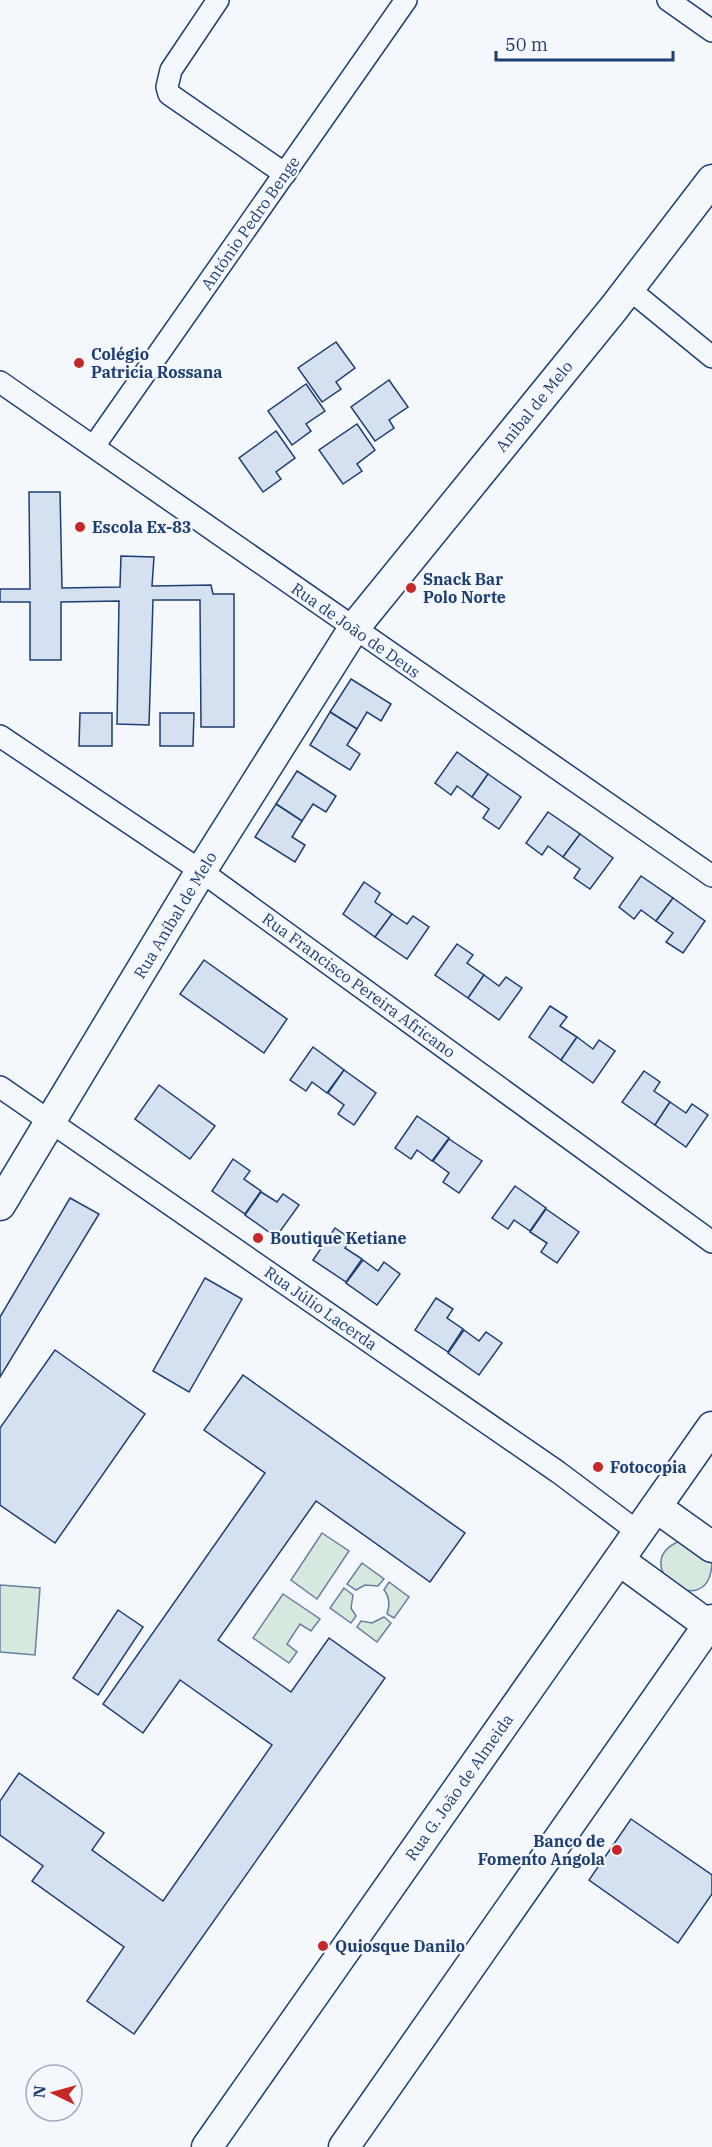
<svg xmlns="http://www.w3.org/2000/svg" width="712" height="2147" viewBox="0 0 712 2147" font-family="'IBM Plex Serif',serif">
  <rect width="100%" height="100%" fill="#f4f7fb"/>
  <g fill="#d7e8df" stroke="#687fa3" stroke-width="1.5">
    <path d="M322,1533L349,1551L317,1599L291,1580Z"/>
    <path d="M682,1540L712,1561C711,1628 621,1564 682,1540Z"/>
    <path d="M362,1563L384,1579L378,1586L365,1585L356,1590L347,1584Z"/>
    <path d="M389,1582L409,1597L394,1618L387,1614C390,1605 390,1597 384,1590Z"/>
    <path d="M0,1585L40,1588L35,1655L0,1652Z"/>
    <path d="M344,1588L353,1595L351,1608L356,1616L351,1623L330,1608Z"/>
    <path d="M283,1594L320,1619L311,1631L300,1624L287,1644L297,1652L289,1663L253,1638Z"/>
    <path d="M384,1617L391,1623L377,1642L357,1627L361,1621L372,1623Z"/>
  </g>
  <g fill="#d5e0f0" stroke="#1d3f73" stroke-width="1.5">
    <path d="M336,342L355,368L336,382L341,389L322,402L298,368Z"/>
    <path d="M389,380L408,407L389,420L394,428L375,441L351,407Z"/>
    <path d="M306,384L325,411L306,424L311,431L292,445L268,411Z"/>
    <path d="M357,424L375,450L357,464L362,471L343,484L319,450Z"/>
    <path d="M276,431L295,458L276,472L281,479L263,492L239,458Z"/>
    <path d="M29,492H60L62,588L120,587L121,556L154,557L152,586L211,585L213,594H234V727H201L200,600H153L149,725L117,724L119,601L61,602V660H30V602H0V589H30Z"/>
    <path d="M351,679L391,704L381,721L367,712L357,729L330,712Z"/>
    <path d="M330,712L357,729L347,745L360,754L350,770L310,745Z"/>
    <path d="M80,713H112V746H79Z"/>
    <path d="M160,713H194L193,746H160Z"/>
    <path d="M457,752L488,774L472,797L457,786L451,795L435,783Z"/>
    <path d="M297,771L336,796L326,812L313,804L302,821L276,804Z"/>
    <path d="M488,774L521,797L499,829L483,818L489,809L472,797Z"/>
    <path d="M276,804L302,821L292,837L305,845L295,862L255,837Z"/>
    <path d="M548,812L580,834L563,857L548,846L542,855L526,843Z"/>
    <path d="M580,834L613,858L590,889L574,878L580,869L563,857Z"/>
    <path d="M641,876L673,898L656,921L641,910L634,919L619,907Z"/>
    <path d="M364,882L380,893L375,902L392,914L375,937L343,914Z"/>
    <path d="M673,898L705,921L683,953L666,942L673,933L656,921Z"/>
    <path d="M392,914L407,924L413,916L429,927L407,959L375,937Z"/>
    <path d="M457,944L473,955L467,963L484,975L468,998L435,975Z"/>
    <path d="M204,960L287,1019L264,1053L180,994Z"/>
    <path d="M484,975L499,986L506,977L522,988L499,1020L468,998Z"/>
    <path d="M550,1006L567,1017L560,1026L577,1037L561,1060L529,1037Z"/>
    <path d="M577,1037L593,1049L599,1040L615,1051L593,1083L561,1060Z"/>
    <path d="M313,1047L344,1070L327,1093L312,1082L306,1091L290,1080Z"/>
    <path d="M344,1070L376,1093L354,1125L338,1114L344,1105L328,1093Z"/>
    <path d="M644,1071L660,1082L654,1091L670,1102L655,1125L622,1102Z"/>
    <path d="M159,1085L215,1126L190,1159L135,1119Z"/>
    <path d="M670,1102L686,1113L692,1104L708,1115L686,1147L655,1125Z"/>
    <path d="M417,1116L449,1138L432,1161L417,1150L411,1159L395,1148Z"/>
    <path d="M449,1139L482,1161L459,1193L443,1182L449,1173L433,1161Z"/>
    <path d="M233,1159L250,1171L244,1179L261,1191L245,1214L212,1191Z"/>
    <path d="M515,1186L546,1208L530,1231L514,1220L508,1229L492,1218Z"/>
    <path d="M261,1192L277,1202L283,1194L299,1205L276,1237L245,1215Z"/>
    <path d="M70,1198L99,1214L0,1377V1317Z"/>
    <path d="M546,1209L579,1232L557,1263L541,1252L547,1243L530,1232Z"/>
    <path d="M335,1228L351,1239L345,1248L362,1259L346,1282L313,1260Z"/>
    <path d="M363,1260L378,1271L384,1262L400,1274L377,1305L346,1283Z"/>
    <path d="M205,1278L242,1299L189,1392L153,1371Z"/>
    <path d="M436,1298L453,1309L447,1318L463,1329L448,1352L415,1330Z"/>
    <path d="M464,1330L479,1341L486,1332L502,1343L479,1375L448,1353Z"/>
    <path d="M55,1350L145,1414L55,1543L0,1505V1428Z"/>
    <path d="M243,1375L465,1533L430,1582L316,1501L218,1640L291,1692L329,1638L385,1678L134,2034L87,2001L124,1947L32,1881L43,1866L0,1835V1801L19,1773L104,1833L92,1850L163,1901L272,1745L180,1680L143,1733L103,1704L265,1473L204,1430Z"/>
    <path d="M118,1610L143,1627L98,1695L73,1678Z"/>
    <path d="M631,1819L712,1875V1894L678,1943L589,1880Z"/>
  </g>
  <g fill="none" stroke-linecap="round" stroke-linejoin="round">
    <defs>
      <g id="street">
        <path d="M218,0L171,70L167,87L169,94L285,174"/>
        <path d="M668,0L712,31"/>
        <path d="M629,289L712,357"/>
        <path d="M0,382L712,876"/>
        <path d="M94,446L406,0"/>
        <path d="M0,736L201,871L712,1242"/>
        <path d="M0,1087L558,1472L638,1532"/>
      </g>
      <g id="secondary">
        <path d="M0,1205L201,871L354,628L614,308L712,180"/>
        <path d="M656,1507L712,1547"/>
        <path d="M619,1560L708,1625"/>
        <path d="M207,2147L712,1427"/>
        <path d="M344,2147L712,1620"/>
      </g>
    </defs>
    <use href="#street" stroke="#1d3f73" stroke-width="24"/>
    <use href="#secondary" stroke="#1d3f73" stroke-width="33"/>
    <use href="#street" stroke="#f4f7fb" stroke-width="21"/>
    <use href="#secondary" stroke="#f4f7fb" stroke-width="30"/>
  </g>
  <g fill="#c62828" stroke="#f4f7fb" stroke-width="2">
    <circle cx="79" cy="363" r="6"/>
    <circle cx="80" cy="527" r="6"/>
    <circle cx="411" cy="588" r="6"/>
    <circle cx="258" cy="1238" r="6"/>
    <circle cx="598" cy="1467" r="6"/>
    <circle cx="617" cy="1850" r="6"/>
    <circle cx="323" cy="1946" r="6"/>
  </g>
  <g text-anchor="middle" stroke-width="4.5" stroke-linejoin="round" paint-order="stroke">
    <g font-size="16" fill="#1d3f73" stroke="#f4f7fb">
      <text transform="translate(250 223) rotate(-55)" y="6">António Pedro Benge</text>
      <text transform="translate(534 406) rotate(-51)" y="6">Anibal de Melo</text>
      <text transform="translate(356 630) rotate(35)" y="6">Rua de João de Deus</text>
      <text transform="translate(175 915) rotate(-59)" y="6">Rua Aníbal de Melo</text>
      <text transform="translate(359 985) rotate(36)" y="6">Rua Francisco Pereira Africano</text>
      <text transform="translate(321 1308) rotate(35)" y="6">Rua Júlio Lacerda</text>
      <text transform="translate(459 1787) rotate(-55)" y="6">Rua G. João de Almeida</text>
    </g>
    <g font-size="16" font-weight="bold" fill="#1d3f73" stroke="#f4f7fb" text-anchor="start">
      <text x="91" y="360">Colégio<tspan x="91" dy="18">Patricia Rossana</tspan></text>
      <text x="92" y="533">Escola Ex-83</text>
      <text x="423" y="585">Snack Bar<tspan x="423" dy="18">Polo Norte</tspan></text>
      <text x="270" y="1244">Boutique Ketiane</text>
      <text x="610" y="1473">Fotocopia</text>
      <text x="605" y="1847" text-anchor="end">Banco de<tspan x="605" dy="18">Fomento Angola</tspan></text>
      <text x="335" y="1952">Quiosque Danilo</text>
    </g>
  </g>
  <g transform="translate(54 2093) rotate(275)"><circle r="28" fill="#f4f7fb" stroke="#9eadc5" stroke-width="1.5"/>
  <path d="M0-4.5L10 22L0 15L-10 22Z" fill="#c62828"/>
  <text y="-9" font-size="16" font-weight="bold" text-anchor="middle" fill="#1d3f73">N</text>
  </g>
  <path d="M496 51v9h177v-9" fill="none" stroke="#1d3f73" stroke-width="3"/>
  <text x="505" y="51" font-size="18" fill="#1d3f73" stroke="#f4f7fb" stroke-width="4.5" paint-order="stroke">50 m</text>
</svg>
